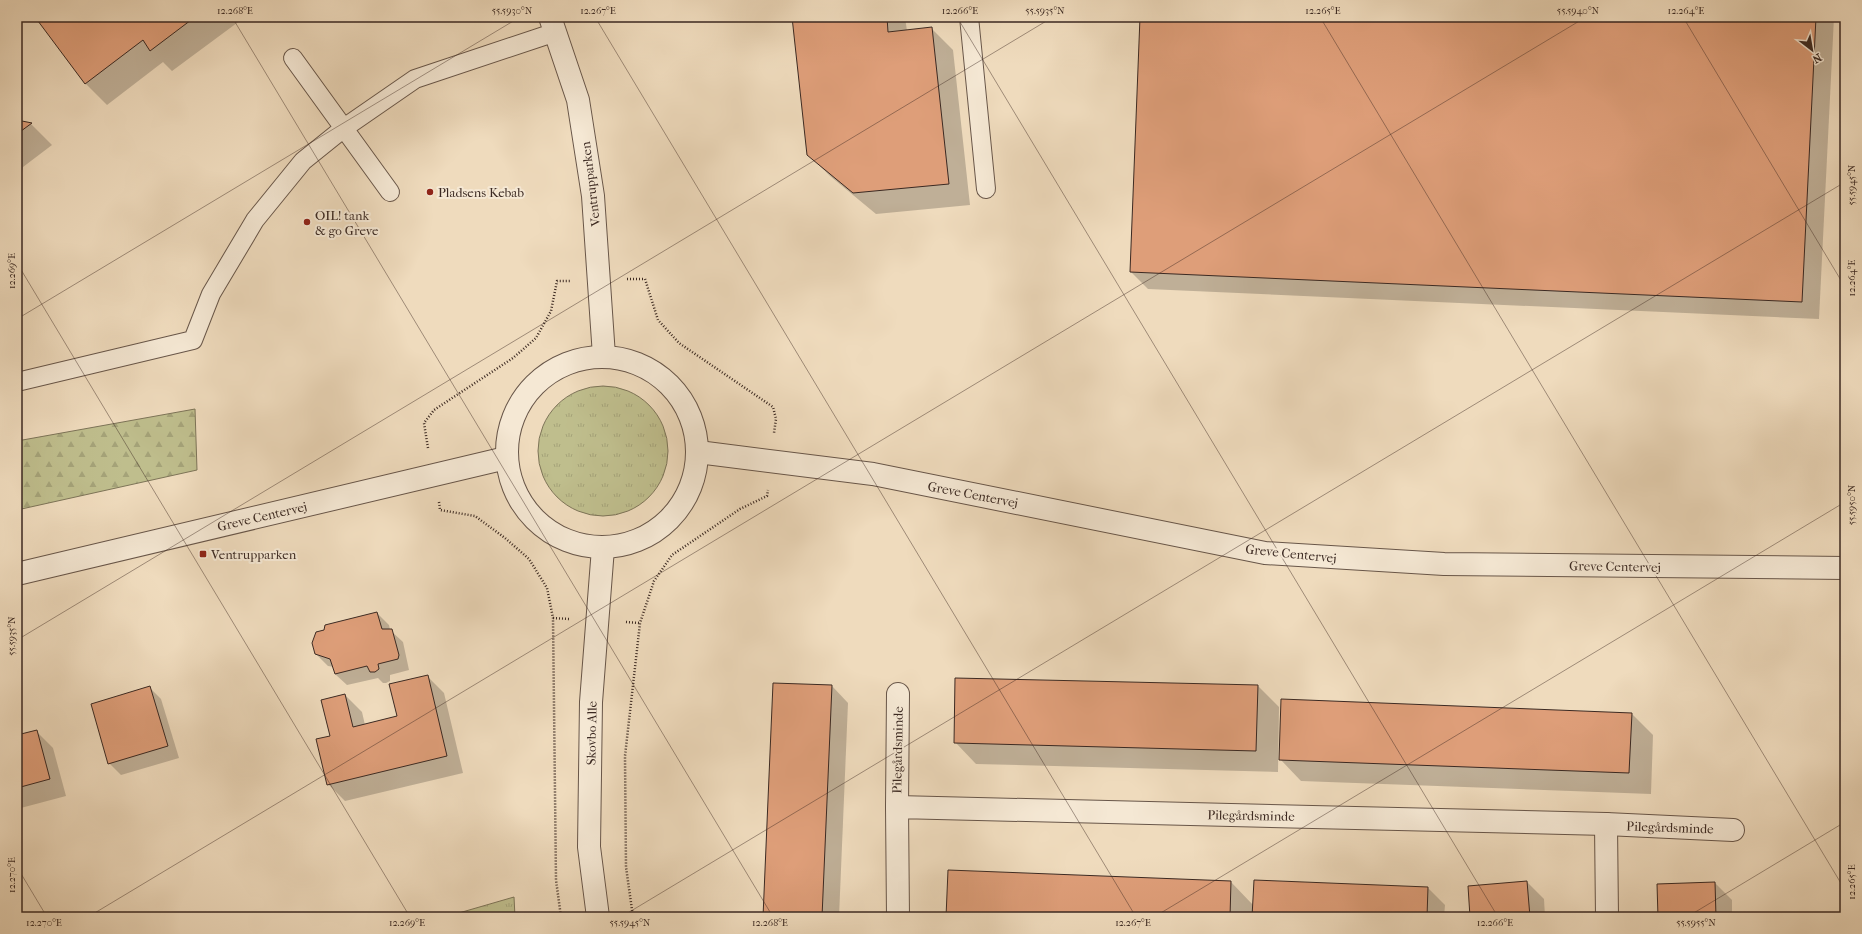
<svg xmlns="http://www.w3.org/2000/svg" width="1862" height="934" viewBox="0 0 1862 934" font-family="'IM FELL French Canon',serif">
  <defs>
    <pattern id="grass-tufts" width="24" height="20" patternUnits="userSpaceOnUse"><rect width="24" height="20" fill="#bfbe8d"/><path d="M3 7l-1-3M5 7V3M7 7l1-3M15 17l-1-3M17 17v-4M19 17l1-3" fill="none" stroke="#a5a379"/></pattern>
    <pattern id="forest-firs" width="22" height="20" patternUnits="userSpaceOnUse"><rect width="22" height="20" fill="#bfbe8d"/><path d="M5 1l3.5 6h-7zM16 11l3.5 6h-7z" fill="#a5a379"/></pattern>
  </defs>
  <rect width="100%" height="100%" fill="#efdbbd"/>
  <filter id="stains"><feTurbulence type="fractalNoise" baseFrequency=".005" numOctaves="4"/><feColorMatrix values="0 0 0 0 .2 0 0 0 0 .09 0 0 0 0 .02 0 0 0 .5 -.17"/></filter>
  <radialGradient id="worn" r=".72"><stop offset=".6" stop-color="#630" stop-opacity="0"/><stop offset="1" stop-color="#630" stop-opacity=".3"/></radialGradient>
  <g fill="url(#grass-tufts)" stroke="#7d7458">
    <circle cx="603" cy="451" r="65"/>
    <path d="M514,897L515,917H445Z"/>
  </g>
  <path fill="url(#forest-firs)" stroke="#7d7458" d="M195,409L197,470L17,510V441Z"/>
  <g fill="#0003">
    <path d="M36,17H245L172,71L163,62L107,105L85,83Z"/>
    <path d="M793,17H905L907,31L931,28L953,50L970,205L876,214L830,176L808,154Z"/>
    <path d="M1141,17H1834L1819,319L1148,289L1131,272Z"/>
    <path d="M17,121L31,124L52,145L23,167L17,198Z"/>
    <path d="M377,613L389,625L390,630L403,642L409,670L390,675V681L386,683H383L378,678L347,685L335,674L334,667L328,666L316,654Z"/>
    <path d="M427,676L444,693L463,773L345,801L328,784L331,737L345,695L362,712L365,725L398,717Z"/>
    <path d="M832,686L848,703L839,917H764Z"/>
    <path d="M1258,686L1279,707L1278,772L976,764L955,742Z"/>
    <path d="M150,688L161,699L179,758L121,775L109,763Z"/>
    <path d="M1632,714L1653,735L1651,794L1301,781L1280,759Z"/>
    <path d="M36,731L53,748L66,796L17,809V736Z"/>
    <path d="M1231,882L1253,905L1428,888L1445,905L1444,917H947Z"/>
    <path d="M1527,882L1544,899L1545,917H1471Z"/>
    <path d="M1715,883L1732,900V917H1659Z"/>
  </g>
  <g fill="#de9e79" stroke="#3b2922">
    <path d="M35,17H195L150,51L143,40L85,84Z"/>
    <path d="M792,17H887L888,32L932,27L949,184L853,193L807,155Z"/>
    <path d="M1140,17H1816L1802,302L1130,272Z"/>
    <path d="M17,120L32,123L17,134Z"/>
    <path d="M377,612L382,629H392L399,655L398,659L378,664L379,669L375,672H370L367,666L335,674L330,659L315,654L312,643L316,632L324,630L325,625Z"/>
    <path d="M428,675L447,756L327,785L316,739L330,736L321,700L345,694L353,727L397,716L389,684Z"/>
    <path d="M955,678L1258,685L1256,751L954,743Z"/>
    <path d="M773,683L832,685L822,917H763Z"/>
    <path d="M150,686L168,746L108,764L91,704Z"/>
    <path d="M1281,699L1632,713L1629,773L1279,760Z"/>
    <path d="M37,730L50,779L17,788V735Z"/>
    <path d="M948,870L1231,881L1230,917H946Z"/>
    <path d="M1254,880L1428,887L1427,917H1252Z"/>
    <path d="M1527,881L1530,917H1470L1468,886Z"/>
    <path d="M1715,882L1716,917H1658L1657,884Z"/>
  </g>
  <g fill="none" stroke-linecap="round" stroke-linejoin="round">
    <defs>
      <g id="service">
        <path d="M969,17L986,189"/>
        <path d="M293,58L390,192"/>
        <path d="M17,382L193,340L211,294L255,220L303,161L344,128L415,79L556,32"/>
      </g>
      <g id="minor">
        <path d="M897,807L898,694"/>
        <path d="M1606,824L1607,917"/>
        <path d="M898,917L897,807L1606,824L1733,830"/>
      </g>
      <g id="tertiary">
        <path d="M550,17L578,100L593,196L604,356"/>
        <circle cx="602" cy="452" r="95"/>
        <path d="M698,452L873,474L1265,553L1444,564L1845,568"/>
        <path d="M17,574L506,458"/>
        <path d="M598,917L589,847L591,702L603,548"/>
      </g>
    </defs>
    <use href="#service" stroke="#685649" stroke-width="20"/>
    <use href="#minor" stroke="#685649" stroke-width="24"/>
    <use href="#tertiary" stroke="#685649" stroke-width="24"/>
    <g stroke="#3b2922" stroke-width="2.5" stroke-dasharray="1 2" stroke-linecap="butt">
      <path d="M627,279H645L658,320L679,343L773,407L776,419L774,433"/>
      <path d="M428,448L424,423L434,410L513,358L536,338L551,311L557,281H570"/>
      <path d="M439,502L440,510L475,516L505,538L529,559L547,588L553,618L556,880L561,917"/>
      <path d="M553,618L569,619"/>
      <path d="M626,622L640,623"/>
      <path d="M633,917L626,867L625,756L640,623L654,581L672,555L740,509L767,496L768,490"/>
    </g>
    <use href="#service" stroke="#f5e8d4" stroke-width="18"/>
    <use href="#minor" stroke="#f5e8d4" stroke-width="22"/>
    <use href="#tertiary" stroke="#f5e8d4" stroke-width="22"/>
  </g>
  <path fill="none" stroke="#3b2922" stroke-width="1" stroke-opacity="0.45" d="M232,17L773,917M595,17L1136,917M957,17L1498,917M1320,17L1845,890M1683,17L1845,287M17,263L410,917M17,319L520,17M17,640L1053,17M17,867L47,917M88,917L1586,17M621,917L1845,182M1154,917L1845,502M1687,917L1845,822"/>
  <g fill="#8f2418" stroke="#f5e8d4" stroke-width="1.5">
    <circle cx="430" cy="192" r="4"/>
    <circle cx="307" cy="222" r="4"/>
    <rect x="199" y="550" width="8" height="8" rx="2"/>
  </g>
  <g text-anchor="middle" stroke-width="4" stroke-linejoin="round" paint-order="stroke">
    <g font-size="13" fill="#3b2922" stroke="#f5e8d4">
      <text transform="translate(590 184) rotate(-97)" y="5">Ventrupparken</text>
      <text transform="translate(973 494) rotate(11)" y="5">Greve Centervej</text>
      <text transform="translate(262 516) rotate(-13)" y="5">Greve Centervej</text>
      <text transform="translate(1291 553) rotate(6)" y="5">Greve Centervej</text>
      <text transform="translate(1615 566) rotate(1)" y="5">Greve Centervej</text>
      <text transform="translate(591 733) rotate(-89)" y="5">Skovbo Alle</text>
      <text transform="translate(897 750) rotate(-89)" y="5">Pilegårdsminde</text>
      <text transform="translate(1251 815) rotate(1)" y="5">Pilegårdsminde</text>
      <text transform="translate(1670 827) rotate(2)" y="5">Pilegårdsminde</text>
    </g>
    <g font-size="13" fill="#3b2922" stroke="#f5e8d4" text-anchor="start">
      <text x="438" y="197">Pladsens Kebab</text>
      <text x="315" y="220">OIL! tank<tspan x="315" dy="15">&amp; go Greve</tspan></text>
      <text x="211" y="559">Ventrupparken</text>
    </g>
  </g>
  <rect width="1862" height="934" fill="none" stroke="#efdbbd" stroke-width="44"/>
  <g transform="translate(1812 50) rotate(149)" stroke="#f5e8d4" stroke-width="3" paint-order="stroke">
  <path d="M0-3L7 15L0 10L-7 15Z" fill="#3b2922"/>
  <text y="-6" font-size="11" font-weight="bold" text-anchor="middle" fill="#3b2922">N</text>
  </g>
  <rect x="22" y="22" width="1818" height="890" fill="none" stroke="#3b2922" stroke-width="1.5"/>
  <g font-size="10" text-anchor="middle" fill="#3b2922">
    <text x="235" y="14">12.268°E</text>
    <text x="512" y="14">55.5930°N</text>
    <text x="598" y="14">12.267°E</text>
    <text x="960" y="14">12.266°E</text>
    <text x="1045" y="14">55.5935°N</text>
    <text x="1323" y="14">12.265°E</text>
    <text x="1578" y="14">55.5940°N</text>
    <text x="1686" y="14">12.264°E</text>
    <text transform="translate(1851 185) rotate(-90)" y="4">55.5945°N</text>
    <text transform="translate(11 271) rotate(-90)" y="4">12.269°E</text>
    <text transform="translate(1851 278) rotate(-90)" y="4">12.264°E</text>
    <text transform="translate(1851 505) rotate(-90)" y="4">55.5950°N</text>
    <text transform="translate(11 636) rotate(-90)" y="4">55.5935°N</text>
    <text transform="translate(11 875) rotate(-90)" y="4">12.270°E</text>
    <text transform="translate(1851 882) rotate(-90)" y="4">12.265°E</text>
    <text x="44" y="926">12.270°E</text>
    <text x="407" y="926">12.269°E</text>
    <text x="630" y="926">55.5945°N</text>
    <text x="770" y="926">12.268°E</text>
    <text x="1133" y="926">12.267°E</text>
    <text x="1495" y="926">12.266°E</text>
    <text x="1696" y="926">55.5955°N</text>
  </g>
  <rect width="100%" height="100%" filter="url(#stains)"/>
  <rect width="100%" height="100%" fill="url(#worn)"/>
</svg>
